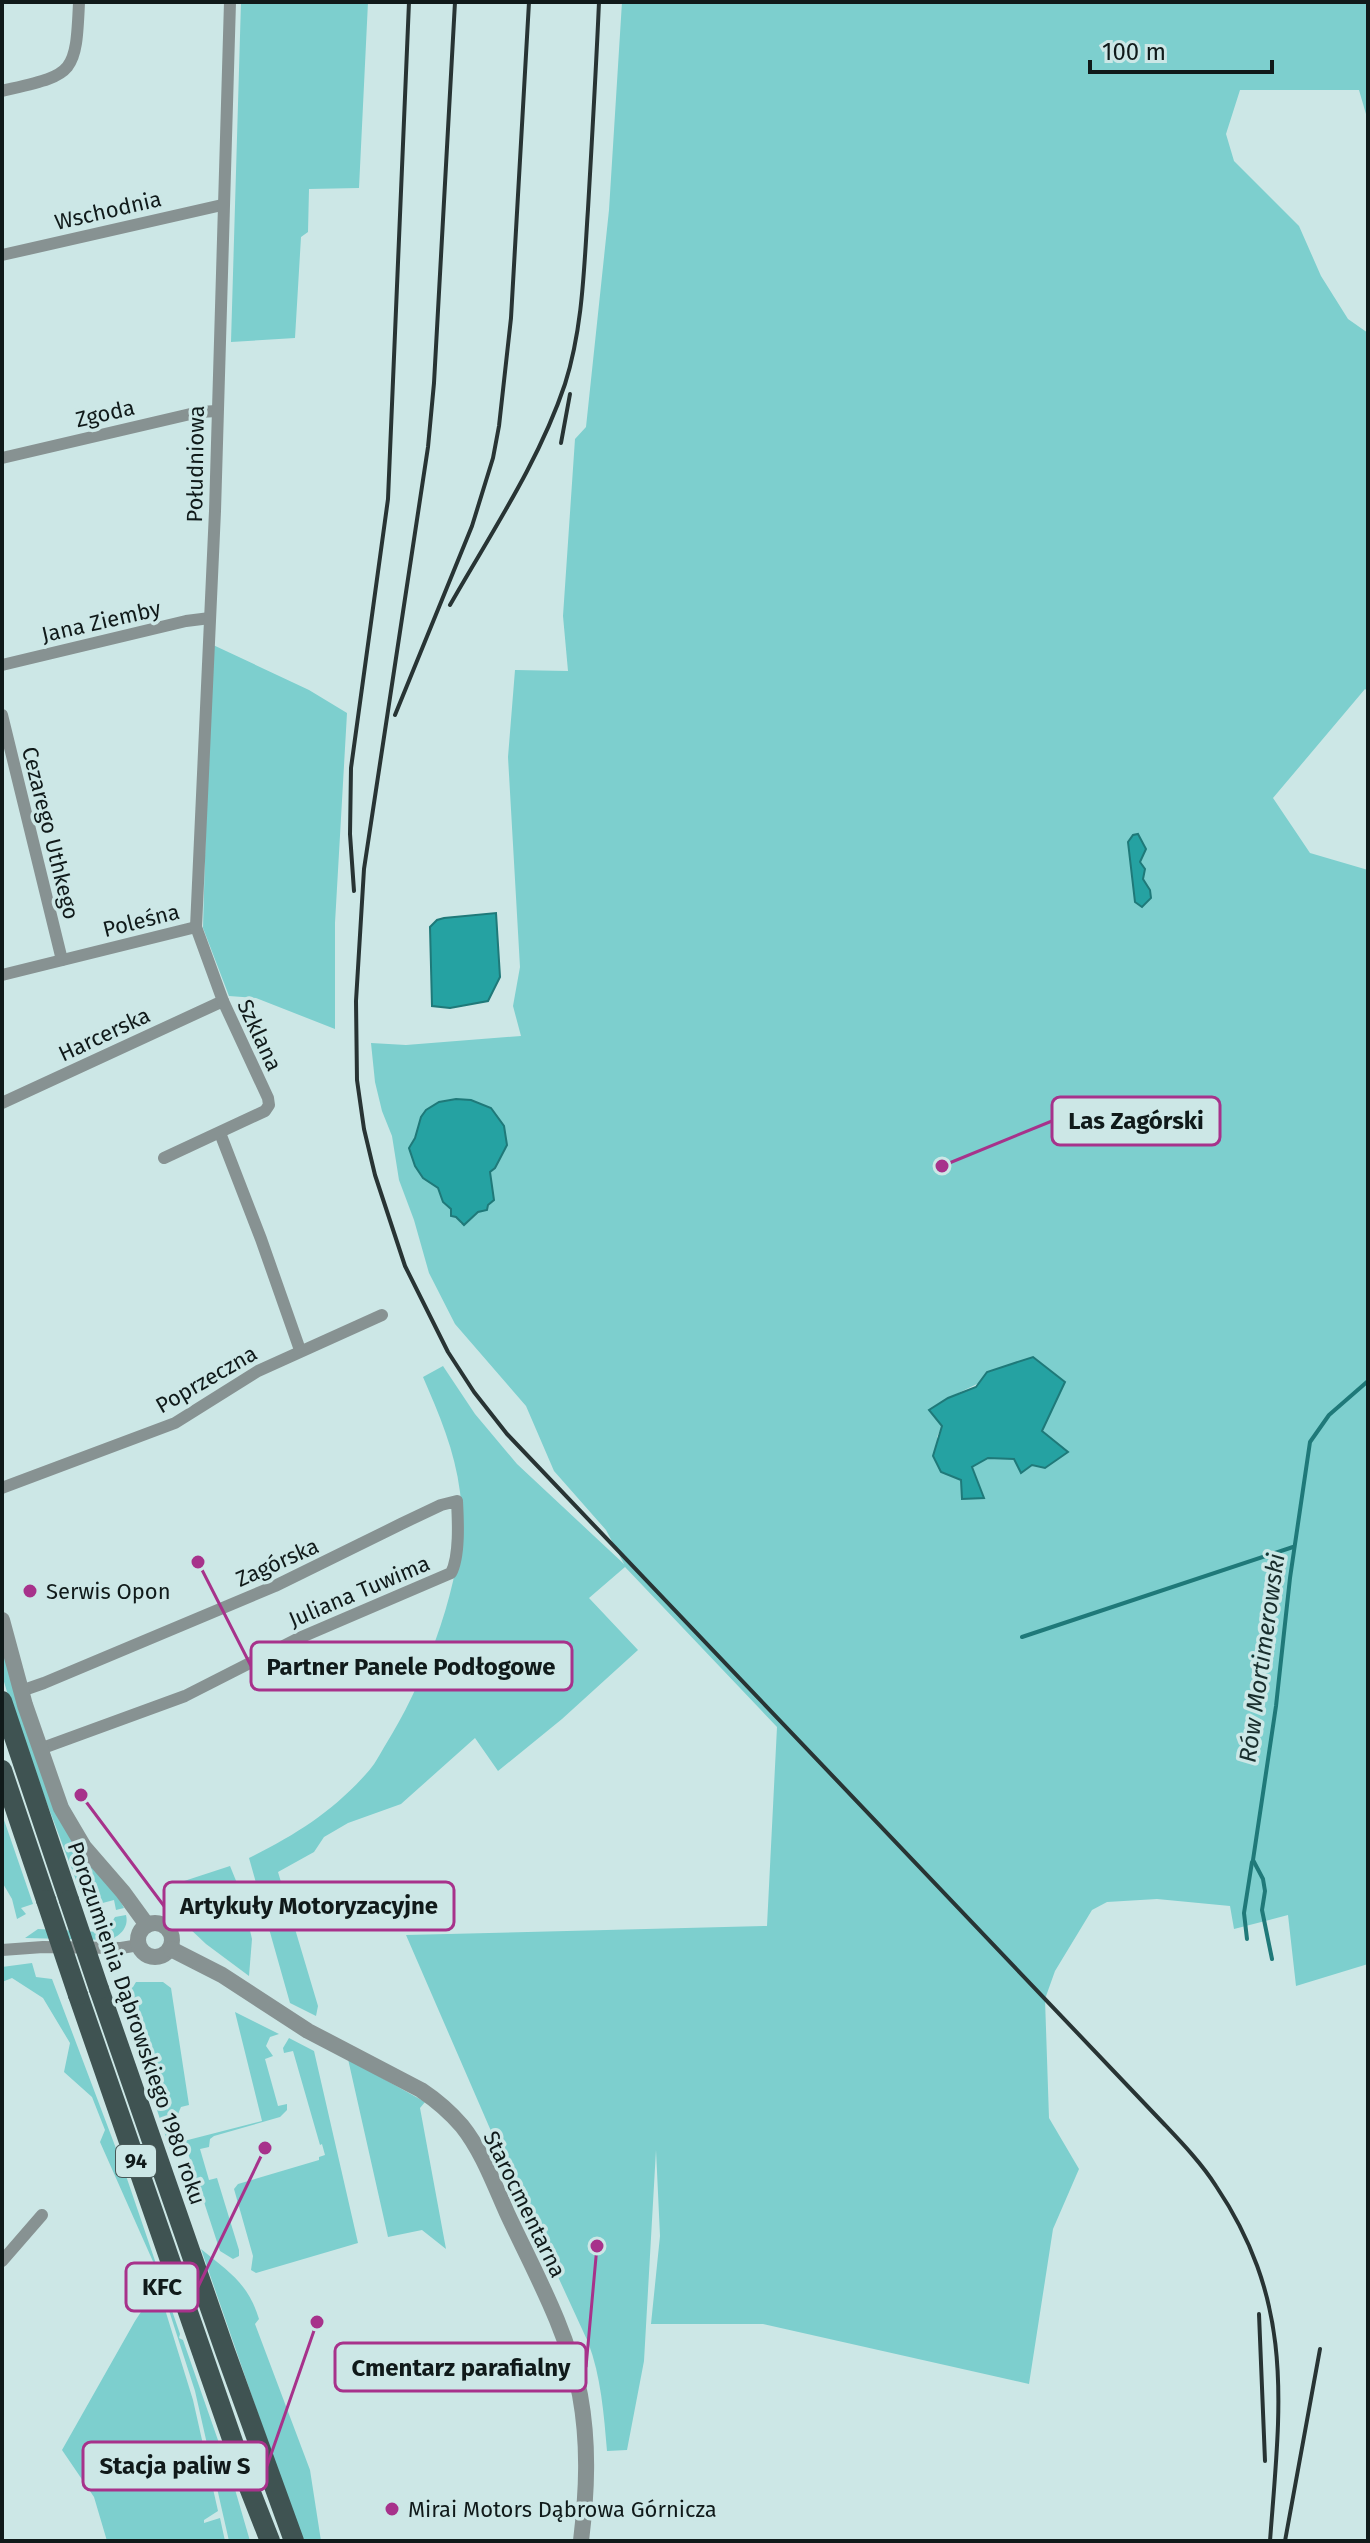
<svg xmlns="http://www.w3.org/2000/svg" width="1370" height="2543" viewBox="0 0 1370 2543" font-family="'Fira Sans',sans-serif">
  <rect width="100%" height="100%" fill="#cce7e6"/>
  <g fill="#7dcfce" fill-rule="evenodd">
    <path d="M241,2H368L359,188L309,189L308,232L301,237L295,338L231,342Z"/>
    <path d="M622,2H1365L1368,5V121L1359,90H1240L1226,134L1234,161L1299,226L1321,276L1348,319L1368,333V691L1365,689L1273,798L1310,853L1368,870V1964L1296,1986L1288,1915L1234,1929L1230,1906L1157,1899L1107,1902L1092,1910L1055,1971L1045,1999L1049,2118L1079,2169L1053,2229L1029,2384L763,2324H651L660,2236L656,2150L644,2361L627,2450L607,2451C604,2415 601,2376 588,2342L491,2131L406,1935L767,1926L777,1727L625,1567L589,1598L638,1650L562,1719L498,1771L475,1738L401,1804L348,1823L324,1837L314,1852L278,1872L318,2006L316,2016L290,2003L249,1858C295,1835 331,1813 366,1774C374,1766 380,1754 386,1744C426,1681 470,1566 460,1492C455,1451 439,1414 423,1377L443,1366L475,1414L517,1464L624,1564L606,1530L554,1471L526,1406L455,1324L429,1273L414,1220L399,1180L392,1136L382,1111L375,1082L371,1043L406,1045L521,1036L513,1006L520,967L508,757L515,670L568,671L563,616L575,439L586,427L609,210ZM426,1110L507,1145L495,1168L490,1172L478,1212L465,1224H461L448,1204L443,1202L439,1188L415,1166L409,1148L415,1139L421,1117ZM1033,1357L1065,1382L1042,1431L1067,1451L1032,1465L1021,1473L1014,1459L988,1458L972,1466L984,1497L961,1480L937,1437L942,1426L929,1410L948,1398Z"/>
    <path d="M211,644L309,690L347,713L335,923V1029L256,998L229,996L203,928Z"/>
    <path d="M2,1644L26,1727L124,1908L116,1910L114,1900L95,1905L94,1912L87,1909L16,1722L2,1675Z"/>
    <path d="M2,1814L33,1904L21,1908L26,1914L17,1919L12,1899L2,1882Z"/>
    <path d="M230,1866L241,1893L252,1939L249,1976L206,1944L168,1908L175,1884Z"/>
    <path d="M126,1915C129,1927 121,1935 110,1940L25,1938L38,1929L100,1932L109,1927L115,1917Z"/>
    <path d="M32,1963L36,1977L52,1979L123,2167L180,2334L179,2338L183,2340L234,2486L250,2541H229L195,2391L163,2292L156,2295L158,2304L163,2303L193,2400L218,2511L204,2520V2523L220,2518L225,2541H107L94,2497L62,2450L135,2321L158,2286L159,2275L100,2142L105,2130L92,2097L64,2072L70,2043L43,1998L12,1978L2,1982V1967Z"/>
    <path d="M136,1982H163L171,1988L189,2105L181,2107C173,2122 181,2134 181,2150L171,2152L119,1996L133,1987Z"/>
    <path d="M235,2012L279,2034L270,2037L266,2046L273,2056L265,2059L278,2106L287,2104V2110L280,2117L214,2136L210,2139L209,2147L200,2149L209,2180L217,2178L239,2250V2256L233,2259L220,2251L184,2141L262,2121Z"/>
    <path d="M289,2038L314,2051L358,2243L256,2273L251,2270L253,2256L234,2189L238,2184L319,2160V2157L325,2155L322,2144L320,2145L293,2051L284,2053L283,2048Z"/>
    <path d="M348,2059L425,2102L420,2108L446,2249L422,2230L388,2237Z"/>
    <path d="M201,2249C229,2272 248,2283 259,2319L255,2324L310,2470L321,2541H302Z"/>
  </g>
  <g fill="#25a2a2" stroke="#1f7979" stroke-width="2">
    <path d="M1138,834L1146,849L1140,862L1145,869L1143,879L1150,890L1151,898L1142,907L1135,902L1128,842L1133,835Z"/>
    <path d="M496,913L500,977L488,1001L450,1008L432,1006L430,927L437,920L444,918Z"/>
    <path d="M456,1099L471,1100L491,1108L504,1126L507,1145L495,1168L490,1172L494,1200L488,1205L487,1210L478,1212L464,1225L456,1217L451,1216V1209L443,1202L438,1188L423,1178L415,1166L409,1148L415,1138L421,1117L426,1110L439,1102Z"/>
    <path d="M1033,1357L1065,1382L1042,1431L1068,1452L1045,1468L1032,1465L1021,1473L1014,1459L988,1458L972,1467L984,1498L962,1499L961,1480L941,1472L933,1456L942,1426L929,1410L948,1398L976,1387L987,1372Z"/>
  </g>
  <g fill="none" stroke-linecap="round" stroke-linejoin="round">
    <g stroke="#1f7979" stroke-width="4">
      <path d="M1022,1637L1293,1547"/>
      <path d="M1247,1939L1244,1913L1252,1862"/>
      <path d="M1272,1959L1262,1910L1265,1891L1263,1879L1253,1860L1276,1706L1290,1578L1310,1442L1329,1415L1368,1381"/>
    </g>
    <g stroke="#879292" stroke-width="12">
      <path d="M2,91C73,74 76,77 79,2"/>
      <path d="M2,255L222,205"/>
      <path d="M2,458L199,412L217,411"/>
      <path d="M2,665L186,621L210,618"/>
      <path d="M2,715L62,960"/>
      <path d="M2,975L196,927"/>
      <path d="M2,1103L223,1001"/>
      <path d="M220,1133L261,1239L300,1350"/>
      <path d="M164,1158L265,1111L269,1105L268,1098L223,1001L196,927L215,511L230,2"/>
      <path d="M2,1488L175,1423L258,1371L382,1315"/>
      <path d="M21,1691L44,1683L275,1586L401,1524L441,1505L457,1501C458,1520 460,1556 451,1573L297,1639L185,1696L40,1749"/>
      <path d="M2,1950L43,1947L121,1948L139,1945"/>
      <path d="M2,2261L42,2215"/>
    </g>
    <g stroke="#879292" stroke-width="16">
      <path d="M2,1620L25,1705L61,1808L84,1847L123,1892L147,1925"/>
      <circle cx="155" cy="1940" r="17"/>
      <path d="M171,1949L222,1975L308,2031L421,2090C436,2100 450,2112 462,2126C482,2151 494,2184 507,2213C534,2271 568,2331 580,2395C589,2444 587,2491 581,2541"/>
    </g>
    <g stroke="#3f5352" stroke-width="20">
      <path d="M2,1701L69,1900"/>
      <path d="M2,1770L46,1900"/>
      <path d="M99,1989L225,2351L294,2541"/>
      <path d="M78,1995L248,2485L270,2541"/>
    </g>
    <g stroke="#283434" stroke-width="4">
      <path d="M455,2L434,383L428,447L364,869L356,1001L357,1080L364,1129L375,1175L405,1266L448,1352L474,1392L507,1434L1165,2125C1183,2144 1202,2164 1216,2186C1296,2305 1280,2407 1270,2541"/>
      <path d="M561,443L570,394"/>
      <path d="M450,605C491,533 539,462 565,384C583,327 584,267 588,209C592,140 596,71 599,2"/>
      <path d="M395,715L472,526L493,458L499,426L511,318L529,2"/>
      <path d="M354,891L350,834L351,768L388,499L409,2"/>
      <path d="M1259,2314L1265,2461"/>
      <path d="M1285,2541L1320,2349"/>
    </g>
    <g stroke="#3f5352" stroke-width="20">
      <path d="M46,1900L78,1995"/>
      <path d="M69,1900L99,1989"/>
    </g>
  </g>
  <g fill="#a7328b" stroke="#cce7e6" stroke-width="3">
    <circle cx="30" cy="1591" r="8"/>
    <circle cx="392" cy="2509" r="8"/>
  </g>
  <g text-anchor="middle" stroke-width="7" stroke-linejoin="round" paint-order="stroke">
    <rect fill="#cce7e6" stroke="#485857" stroke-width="2" x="116" y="2145" width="40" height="32" rx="6"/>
    <g font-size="20" font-weight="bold" fill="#101a1a">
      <text x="136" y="2168">94</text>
    </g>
    <g font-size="22" fill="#101a1a" stroke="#cce7e6">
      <text transform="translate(108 210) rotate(-13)" y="8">Wschodnia</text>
      <text transform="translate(105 413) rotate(-13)" y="8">Zgoda</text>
      <text transform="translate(195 464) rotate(-89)" y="8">Południowa</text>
      <text transform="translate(101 621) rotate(-13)" y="8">Jana Ziemby</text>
      <text transform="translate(51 833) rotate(76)" y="8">Cezarego Uthkego</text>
      <text transform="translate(141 920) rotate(-14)" y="8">Poleśna</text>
      <text transform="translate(104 1034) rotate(-25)" y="8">Harcerska</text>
      <text transform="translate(260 1035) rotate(65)" y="8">Szklana</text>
      <text transform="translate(206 1379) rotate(-30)" y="8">Poprzeczna</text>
      <text transform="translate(277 1562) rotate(-24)" y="8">Zagórska</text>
      <text transform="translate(359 1591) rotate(-23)" y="8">Juliana Tuwima</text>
      <text transform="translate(137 2023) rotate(71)" y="8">Porozumienia Dąbrowskiego 1980 roku</text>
      <text transform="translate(525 2204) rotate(64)" y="8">Starocmentarna</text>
    </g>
    <g font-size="22" fill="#101a1a" stroke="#cce7e6" text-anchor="start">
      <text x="46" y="1599">Serwis Opon</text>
      <text x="408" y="2517">Mirai Motors Dąbrowa Górnicza</text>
    </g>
    <g font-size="24" font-style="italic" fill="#192e2d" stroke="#cce7e6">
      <text transform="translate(1262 1658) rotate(-82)" y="8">Rów Mortimerowski</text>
    </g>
  </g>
  <path fill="none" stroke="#a7328b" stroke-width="3" d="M942 1166L1052 1121M198 1562L251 1666M81 1795L164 1906M265 2148L198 2287M597 2246L586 2367M317 2322L267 2466"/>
  <g fill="#a7328b" stroke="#cce7e6" stroke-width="3">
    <circle cx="942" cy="1166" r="8"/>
    <circle cx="198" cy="1562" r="8"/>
    <circle cx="81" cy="1795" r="8"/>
    <circle cx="265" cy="2148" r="8"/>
    <circle cx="597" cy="2246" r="8"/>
    <circle cx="317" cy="2322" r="8"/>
  </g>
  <g fill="#cce7e6" stroke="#a7328b" stroke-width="3">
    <rect x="1052" y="1097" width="168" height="48" rx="8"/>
    <rect x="251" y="1642" width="321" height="48" rx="8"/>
    <rect x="164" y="1882" width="290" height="48" rx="8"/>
    <rect x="126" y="2263" width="72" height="48" rx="8"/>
    <rect x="335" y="2343" width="251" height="48" rx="8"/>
    <rect x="83" y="2442" width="184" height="48" rx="8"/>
  </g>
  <g font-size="24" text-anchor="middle" font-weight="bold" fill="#101a1a">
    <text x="1136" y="1129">Las Zagórski</text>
    <text x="411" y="1675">Partner Panele Podłogowe</text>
    <text x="309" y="1914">Artykuły Motoryzacyjne</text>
    <text x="162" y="2295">KFC</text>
    <text x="461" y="2376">Cmentarz parafialny</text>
    <text x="175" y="2474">Stacja paliw S</text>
  </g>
  <rect width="1370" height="2543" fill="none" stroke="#101a1a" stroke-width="8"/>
  <path d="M1090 60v12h182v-12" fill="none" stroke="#101a1a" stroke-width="4"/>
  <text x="1102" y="60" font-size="24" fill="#101a1a" stroke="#cce7e6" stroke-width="6" paint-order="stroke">100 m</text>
</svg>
